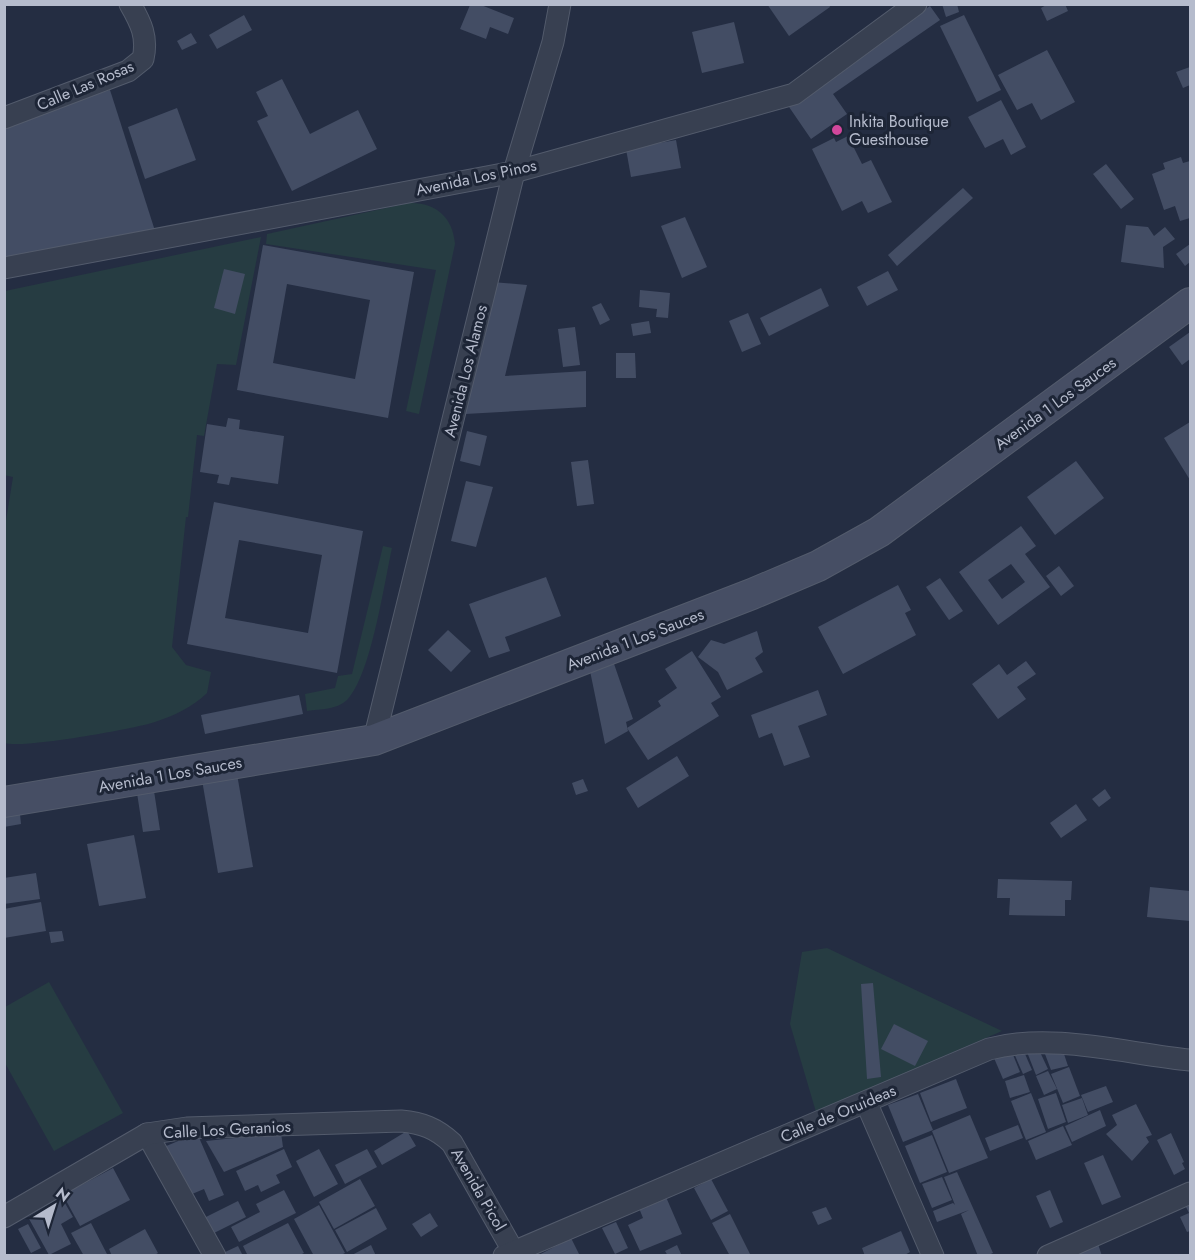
<svg xmlns="http://www.w3.org/2000/svg" width="1195" height="1260" viewBox="0 0 1195 1260" font-family="Jost,sans-serif">
  <rect width="100%" height="100%" fill="#242d42"/>
  <g fill="#263c42">
    <path d="M409,203C435,202 453,217 455,244L419,414L406,411L436,270L266,244L267,234Z"/>
    <path d="M261,237L236,365L217,364L204,436L197,435L188,517H186L172,647L186,665L211,672L207,693C193,707 173,716 155,722C134,729 21,749 5,743L4,533L13,477L4,475L5,291Z"/>
    <path d="M383,546L392,548C384,584 371,675 347,700C336,710 321,709 307,711L305,694L335,688L338,676L352,674Z"/>
    <path d="M827,948L1002,1031L816,1112L790,1024L802,952Z"/>
    <path d="M49,982L123,1113L54,1151L5,1063V1007Z"/>
  </g>
  <g fill="#434d64" fill-rule="evenodd">
    <path d="M767,4H829L830,7L789,36Z"/>
    <path d="M942,4H957L959,12L946,17Z"/>
    <path d="M1048,4H1065L1068,11L1047,21L1041,8Z"/>
    <path d="M470,5H481L514,18L508,34L490,27L486,39L460,29Z"/>
    <path d="M930,6L940,20L833,94L847,114L811,139L787,104Z"/>
    <path d="M244,15L252,30L217,49L209,35Z"/>
    <path d="M964,15L1001,90L977,102L940,26Z"/>
    <path d="M734,22L744,63L702,73L692,32Z"/>
    <path d="M191,33L197,43L182,50L177,41Z"/>
    <path d="M1047,50L1075,102L1041,120L1032,103L1017,110L998,75Z"/>
    <path d="M1190,67V85L1183,88L1176,72Z"/>
    <path d="M282,79L310,134L358,110L377,149L292,191L257,121L268,116L256,92Z"/>
    <path d="M110,90L156,234L4,263V124Z"/>
    <path d="M1001,100L1026,147L1011,155L1003,139L985,148L968,117Z"/>
    <path d="M177,108L196,160L145,179L128,127Z"/>
    <path d="M848,136L862,164L871,160L892,202L868,213L862,201L842,211L812,149L834,138L836,142Z"/>
    <path d="M676,140L681,168L631,177L626,149Z"/>
    <path d="M1181,157L1183,163L1190,161V218L1180,221L1175,206L1164,210L1152,174L1165,169L1163,163Z"/>
    <path d="M1106,164L1134,199L1121,209L1093,174Z"/>
    <path d="M963,188L973,198L897,266L888,255Z"/>
    <path d="M685,217L707,267L682,278L661,226Z"/>
    <path d="M1126,225L1148,227L1154,236L1165,227L1175,239L1163,247L1164,268L1121,262Z"/>
    <path d="M1190,244V262L1185,266L1176,254Z"/>
    <path d="M263,245L414,272L388,418L237,390ZM287,284L370,300L355,379L273,363Z"/>
    <path d="M224,269L245,274L235,314L214,308Z"/>
    <path d="M888,271L898,290L867,306L857,287Z"/>
    <path d="M492,282L527,285L505,376L586,371V407L465,414Z"/>
    <path d="M821,288L829,306L769,336L760,318Z"/>
    <path d="M640,290L670,293L668,318L656,317L657,309L639,307Z"/>
    <path d="M601,303L610,320L600,325L592,307Z"/>
    <path d="M748,313L761,344L742,352L729,321Z"/>
    <path d="M649,321L651,333L633,336L631,324Z"/>
    <path d="M575,327L580,365L563,367L558,329Z"/>
    <path d="M1190,332V359L1182,365L1169,347Z"/>
    <path d="M616,353H635L636,378H616Z"/>
    <path d="M228,418L240,420L239,429L284,436L278,484L231,477L229,485L217,483L219,475L200,472L207,424L226,427Z"/>
    <path d="M1190,422V480L1164,438Z"/>
    <path d="M467,431L487,436L480,466L460,461Z"/>
    <path d="M588,460L594,504L577,506L571,462Z"/>
    <path d="M1076,461L1104,498L1055,535L1027,497Z"/>
    <path d="M466,481L493,487L476,547L451,541Z"/>
    <path d="M214,502L363,531L337,673L187,644ZM239,540L322,555L308,633L225,618Z"/>
    <path d="M1021,526L1036,546L1025,554L1050,587L998,625L959,572ZM1011,564L1025,582L1002,599L988,580Z"/>
    <path d="M1059,566L1074,586L1061,596L1046,576Z"/>
    <path d="M546,577L561,616L505,637L510,651L489,658L469,604Z"/>
    <path d="M940,578L963,611L949,620L926,587Z"/>
    <path d="M898,585L911,610L905,613L916,635L843,674L818,627Z"/>
    <path d="M448,630L471,651L451,672L428,650Z"/>
    <path d="M757,631L763,652L755,658L763,672L727,690L718,672L698,657L711,640L724,644Z"/>
    <path d="M692,651L721,697L711,703L719,716L648,760L627,728L661,706L658,701L677,688L665,669Z"/>
    <path d="M612,658L633,719L626,722L628,731L605,744L589,666Z"/>
    <path d="M1026,661L1036,674L1017,687L1026,699L998,719L972,684L999,664L1007,675Z"/>
    <path d="M818,690L827,715L798,726L810,757L784,766L772,733L759,738L751,715Z"/>
    <path d="M299,695L303,714L205,734L201,715Z"/>
    <path d="M677,756L689,776L638,808L626,788Z"/>
    <path d="M237,774L253,867L218,873L202,780Z"/>
    <path d="M583,779L588,791L576,795L572,783Z"/>
    <path d="M1105,789L1111,798L1099,807L1092,799Z"/>
    <path d="M154,791L160,830L143,832L137,793Z"/>
    <path d="M1076,804L1087,820L1061,838L1050,823Z"/>
    <path d="M20,814L21,824L4,827V817Z"/>
    <path d="M134,835L146,898L99,906L87,844Z"/>
    <path d="M36,873L40,899L4,904V878Z"/>
    <path d="M998,879L1072,881L1071,900H1065V916L1009,915L1010,898H997Z"/>
    <path d="M1150,887L1190,891V921L1147,917Z"/>
    <path d="M41,902L46,931L4,938V909Z"/>
    <path d="M62,931L64,941L51,943L49,932Z"/>
    <path d="M873,983L881,1077L867,1079L861,984Z"/>
    <path d="M894,1024L928,1041L915,1066L881,1049Z"/>
    <path d="M1022,1047L1032,1070L1023,1074L1013,1051Z"/>
    <path d="M1011,1050L1020,1072L1003,1079L994,1058Z"/>
    <path d="M1027,1052H1040L1048,1069L1036,1075Z"/>
    <path d="M1045,1054H1064L1068,1066L1051,1070Z"/>
    <path d="M1069,1067L1080,1096L1063,1103L1051,1074Z"/>
    <path d="M1048,1071L1057,1089L1044,1095L1036,1076Z"/>
    <path d="M1024,1075L1030,1092L1010,1098L1005,1081Z"/>
    <path d="M956,1079L967,1108L931,1122L920,1093Z"/>
    <path d="M1106,1086L1113,1102L1088,1112L1081,1095Z"/>
    <path d="M1031,1093L1046,1132L1026,1140L1011,1101Z"/>
    <path d="M1056,1093L1066,1122L1048,1129L1038,1099Z"/>
    <path d="M918,1094L933,1130L903,1142L888,1105Z"/>
    <path d="M1082,1098L1088,1115L1068,1123L1062,1105Z"/>
    <path d="M1136,1104L1152,1135L1146,1137L1149,1142L1132,1161L1106,1134L1117,1125L1112,1115Z"/>
    <path d="M1100,1110L1106,1126L1072,1142L1065,1126Z"/>
    <path d="M970,1115L988,1158L949,1173L932,1131Z"/>
    <path d="M1018,1125L1023,1138L990,1151L985,1138Z"/>
    <path d="M1063,1126L1072,1145L1036,1160L1028,1141Z"/>
    <path d="M407,1131L416,1146L382,1165L374,1151Z"/>
    <path d="M197,1133L224,1195L209,1201L204,1189L185,1197L164,1147Z"/>
    <path d="M281,1133L283,1147L224,1172L206,1141Z"/>
    <path d="M1171,1133L1184,1162L1182,1163L1185,1169L1174,1175L1157,1140Z"/>
    <path d="M932,1135L947,1172L920,1183L905,1146Z"/>
    <path d="M284,1149L292,1167L276,1175L280,1183L261,1192L258,1185L245,1191L236,1171Z"/>
    <path d="M319,1149L338,1184L314,1197L296,1161Z"/>
    <path d="M367,1149L377,1167L345,1184L335,1165Z"/>
    <path d="M1103,1155L1121,1197L1102,1205L1084,1163Z"/>
    <path d="M113,1168L130,1200L80,1226L63,1195Z"/>
    <path d="M957,1172L993,1253L986,1256H978L961,1214L969,1210L937,1222L933,1211L953,1203L955,1205L944,1177Z"/>
    <path d="M942,1177L952,1200L932,1208L922,1184Z"/>
    <path d="M360,1179L375,1206L334,1229L319,1202Z"/>
    <path d="M711,1179L728,1211L711,1220L694,1188Z"/>
    <path d="M284,1190L296,1213L239,1242L231,1227L260,1212L256,1204Z"/>
    <path d="M1050,1190L1063,1222L1050,1228L1036,1196Z"/>
    <path d="M666,1197L682,1234L640,1251L628,1225L643,1218L639,1208Z"/>
    <path d="M62,1198L73,1217L61,1224L71,1244L49,1255L28,1217Z"/>
    <path d="M238,1201L246,1217L212,1234L204,1218Z"/>
    <path d="M319,1205L345,1253L339,1256H314L294,1219Z"/>
    <path d="M1190,1205V1231L1187,1232L1180,1217L1189,1213L1186,1207Z"/>
    <path d="M826,1207L832,1219L818,1225L812,1212Z"/>
    <path d="M376,1208L387,1229L347,1252L335,1230Z"/>
    <path d="M430,1213L438,1226L421,1237L412,1224Z"/>
    <path d="M730,1214L751,1256H730L712,1223Z"/>
    <path d="M616,1222L628,1248L615,1254L602,1228Z"/>
    <path d="M91,1223L108,1256H84L71,1233Z"/>
    <path d="M288,1223L304,1253L298,1256H248L243,1246Z"/>
    <path d="M28,1224L41,1248L31,1253L18,1229Z"/>
    <path d="M145,1229L158,1253L153,1256H112L109,1249Z"/>
    <path d="M901,1231L910,1252L903,1256H865L862,1248Z"/>
    <path d="M571,1238L580,1256H537Z"/>
    <path d="M1098,1244L1102,1256H1080L1078,1251Z"/>
    <path d="M371,1245L376,1256H350Z"/>
    <path d="M677,1245L682,1256H668L665,1251Z"/>
    <path d="M238,1246L243,1256H224L223,1253Z"/>
  </g>
  <g fill="none" stroke-linecap="round" stroke-linejoin="round">
    <defs>
      <g id="street">
        <path d="M4,118L128,71L143,59C148,37 141,23 130,4"/>
        <path d="M4,268L514,172L794,94L916,4"/>
        <path d="M374,740L514,172L553,42L560,4"/>
        <path d="M866,1102L933,1256"/>
        <path d="M147,1134L215,1256"/>
        <path d="M4,1217L147,1134L187,1128L401,1121C422,1123 436,1128 452,1143L516,1256"/>
        <path d="M504,1256L989,1049C1052,1032 1127,1054 1190,1060"/>
        <path d="M1048,1256L1190,1193"/>
      </g>
      <path id="secondary" d="M4,802L374,740L752,594L818,566L879,532L1190,303"/>
    </defs>
    <use href="#street" stroke="#535b6c" stroke-width="23"/>
    <use href="#secondary" stroke="#535b6c" stroke-width="32"/>
    <use href="#street" stroke="#384051" stroke-width="21"/>
    <use href="#secondary" stroke="#464e64" stroke-width="30"/>
  </g>
  <circle fill="#d1479c" stroke="#1d2536" stroke-width="2" cx="837" cy="130" r="6"/>
  <g text-anchor="middle" stroke-width="6" stroke-linejoin="round" paint-order="stroke">
    <g font-size="16" fill="#b5bbcc" stroke="#1d2536">
      <text transform="translate(85 85) rotate(-23)" y="6">Calle Las Rosas</text>
      <text transform="translate(476 177) rotate(-12)" y="6">Avenida Los Pinos</text>
      <text transform="translate(465 371) rotate(-76)" y="6">Avenida Los Alamos</text>
      <text transform="translate(1055 403) rotate(-36)" y="6">Avenida 1 Los Sauces</text>
      <text transform="translate(635 639) rotate(-21)" y="6">Avenida 1 Los Sauces</text>
      <text transform="translate(170 774) rotate(-10)" y="6">Avenida 1 Los Sauces</text>
      <text transform="translate(838 1113) rotate(-23)" y="6">Calle de Oruideas</text>
      <text transform="translate(227 1129) rotate(-3)" y="6">Calle Los Geranios</text>
      <text transform="translate(479 1189) rotate(60)" y="6">Avenida Picol</text>
    </g>
    <g font-size="16" fill="#b5bbcc" stroke="#1d2536" text-anchor="start">
      <text x="849" y="127">Inkita Boutique<tspan x="849" dy="18">Guesthouse</tspan></text>
    </g>
  </g>
  <rect width="1195" height="1260" fill="none" stroke="#b5bbcc" stroke-width="12"/>
  <g transform="translate(54 1206) rotate(38)" stroke="#1d2536" stroke-width="4.5" paint-order="stroke">
  <path d="M0-4.5L10 22L0 15L-10 22Z" fill="#b5bbcc"/>
  <text y="-9" font-size="16" font-weight="bold" text-anchor="middle" fill="#b5bbcc">N</text>
  </g>
</svg>
